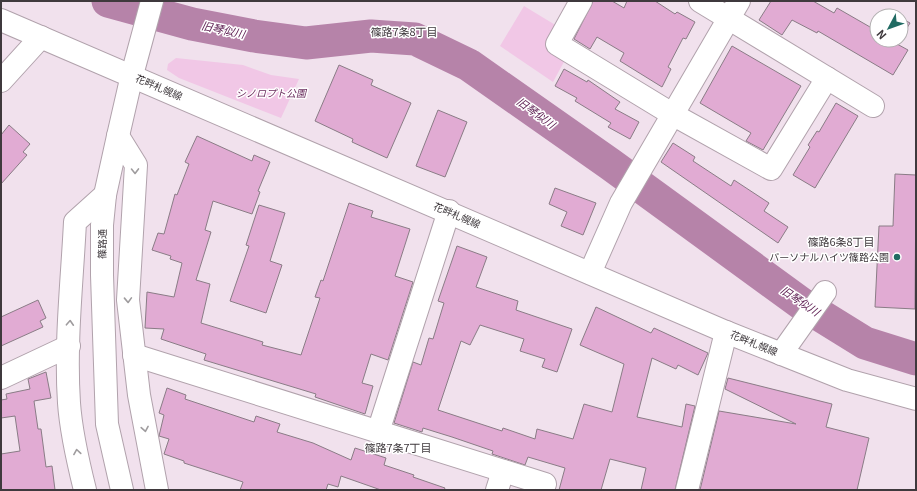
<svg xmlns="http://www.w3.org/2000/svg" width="917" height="491" viewBox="0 0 917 491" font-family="Georgia,'Noto Sans JP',serif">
  <rect width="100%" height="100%" fill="#f1e1ed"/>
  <g fill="#f1c7e6">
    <path d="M524,6L557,26L546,47L565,60L553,82L500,46Z"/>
    <path d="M176,58L243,65L271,75L299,79L281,118L179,78L167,70L168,64Z"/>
  </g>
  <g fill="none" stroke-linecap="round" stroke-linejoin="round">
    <path stroke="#b683a9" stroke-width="33" d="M108,1L192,24L254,36L306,43L371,36L415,39L469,65L610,164L802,304L865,343L916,359"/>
  </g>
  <g fill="#e1abd3" stroke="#8a7c86">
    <path d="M593,1H612L624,8L627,1H655L675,14L677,12L695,22L686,39L683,38L668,67L671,69L662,87L620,61L624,53L597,37L590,49L574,39Z"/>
    <path d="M771,1H813L834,13L837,8L877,31V40H900L897,44L908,50L893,75L818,31L817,33L792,20L782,35L759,20Z"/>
    <path d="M901,18L910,23L901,38Z"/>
    <path d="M732,46L801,86L763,150L746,141L751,133L700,103Z"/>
    <path d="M339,65L373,80L371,85L411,103L387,158L352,142L353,139L315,121Z"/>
    <path d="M564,69L587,82L588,80L620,102L615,109L639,122L630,139L608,127L611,123L575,101L577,98L555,86Z"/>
    <path d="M836,103L858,116L815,188L793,175L810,147L808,145L817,131L819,132Z"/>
    <path d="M438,110L467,122L445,177L416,166Z"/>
    <path d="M9,125L30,144L23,152L27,155L1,184V135Z"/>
    <path d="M197,136L252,161L254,155L270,162L258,191L260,192L252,214L213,201L205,230L211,232L196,280L210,284L201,323L263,342L262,345L301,355L320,298L315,297L321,280L323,281L349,203L373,211L371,217L410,229L395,276L413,282L388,360L371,354L362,383L373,386L365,414L315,397L316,394L204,360L206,354L161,339L164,329L145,328L147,292L174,297L182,263L170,259L171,256L152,250L158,233L164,234L175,194L177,195L189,164L185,162Z"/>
    <path d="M673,143L695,157L693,161L731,186L734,180L769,203L764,211L788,227L778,243L661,162Z"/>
    <path d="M895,174L916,175L915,309L875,307L879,226H893Z"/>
    <path d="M555,188L596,203L583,235L561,226L567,212L549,204Z"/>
    <path d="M259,205L285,213L270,261L282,265L266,313L230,301L249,246L246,245Z"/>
    <path d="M457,246L487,257L476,287L518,301L516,310L572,329L557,372L542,367L545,359L520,351L524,339L480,325L470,345L461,341L438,410L502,431L503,428L535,439L537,429L573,439L584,404L612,412L624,364L580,345L596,307L651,333L654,328L708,353L698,375L678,365L676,369L652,358L637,417L682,427L686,404L695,406L675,490H641L646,468L610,459L601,490H559L565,468L528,457L525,465L492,454L493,451L452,437L423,428L422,432L394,423L413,362L421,365L429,338L433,339L444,303L438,301Z"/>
    <path d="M38,300L46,318L40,321L43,327L1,346V317Z"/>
    <path d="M46,372L51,398L34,401L38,429H41L46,467L52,466L55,490H1V454L20,451L15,416L1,418V400L7,399L6,394L30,389L28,379Z"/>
    <path d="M728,378L832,404L826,427L869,438L857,490H700L719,411L796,424L725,389Z"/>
    <path d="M167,388L186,395L185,399L254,422L256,416L280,424L277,432L313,443L351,460L355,448L386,458L384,465L414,475L413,477L445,488L444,490H381L341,476L338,487L328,484L326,490H240L243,482L184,463V461L164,454L169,439L159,436L164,415L159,413Z"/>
  </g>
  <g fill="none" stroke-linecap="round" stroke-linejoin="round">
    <defs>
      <g id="minor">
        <path d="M581,1L557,44L672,114L771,169L827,78"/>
        <path d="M700,1L873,106"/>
        <path d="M1,81L41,37"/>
        <path d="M118,136L136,165L128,300L139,395L157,490"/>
        <path d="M590,273L621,203L739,1"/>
        <path d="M781,354L825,292"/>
        <path d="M134,355L545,484"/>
        <path d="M1,378L69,346"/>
        <path d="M378,432L449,211"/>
        <path d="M85,490C78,462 71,432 69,403C65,343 72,282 75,222L105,195"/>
        <path d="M497,490L503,471"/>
        <path d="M687,490L726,332"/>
      </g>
      <g id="major">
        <path d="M1,20L726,332L847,380L916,399"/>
        <path d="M122,490L107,424L102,275V225L105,195L118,136L132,75L152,1"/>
      </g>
    </defs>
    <use href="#minor" stroke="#b1a2ac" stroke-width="24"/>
    <use href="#major" stroke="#b1a2ac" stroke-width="24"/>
    <use href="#minor" stroke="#fff" stroke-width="22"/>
    <use href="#major" stroke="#fff" stroke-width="22"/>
  </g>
  <defs><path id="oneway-chevron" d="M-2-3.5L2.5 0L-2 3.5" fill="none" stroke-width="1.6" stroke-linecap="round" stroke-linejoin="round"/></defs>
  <g stroke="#9f9c9e">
    <use href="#oneway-chevron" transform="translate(135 171) rotate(89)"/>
    <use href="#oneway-chevron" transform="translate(128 300) rotate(88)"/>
    <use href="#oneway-chevron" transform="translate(70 323) rotate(-87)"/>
    <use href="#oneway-chevron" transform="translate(145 429) rotate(80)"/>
    <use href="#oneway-chevron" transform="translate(77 452) rotate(-99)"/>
  </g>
  <circle fill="#216b63" stroke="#fff" stroke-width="1.5" cx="897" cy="257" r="4"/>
  <g text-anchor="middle" stroke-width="3" stroke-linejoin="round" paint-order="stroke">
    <g font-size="10" fill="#3f393d" stroke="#fff">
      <text transform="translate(159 87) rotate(23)" y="4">花畔札幌線</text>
      <text transform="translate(457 215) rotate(23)" y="4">花畔札幌線</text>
      <text transform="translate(102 244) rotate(-89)" y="4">篠路通</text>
      <text transform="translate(754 343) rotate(22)" y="4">花畔札幌線</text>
    </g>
    <g font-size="10" font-style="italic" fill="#6a2b5d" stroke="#fff">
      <text x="271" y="97">シノロプト公園</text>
    </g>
    <g font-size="10" fill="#3f393d" stroke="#fff" text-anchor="end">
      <text x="889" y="261">パーソナルハイツ篠路公園</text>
    </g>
    <g font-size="11" font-style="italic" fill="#602255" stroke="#fff">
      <text transform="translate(223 30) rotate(12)" y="4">旧琴似川</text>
      <text transform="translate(536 113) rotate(36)" y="4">旧琴似川</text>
      <text transform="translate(800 301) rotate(34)" y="4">旧琴似川</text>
    </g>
    <g font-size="11" fill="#3f393d" stroke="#fff">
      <text x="404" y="36">篠路7条8丁目</text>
      <text x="841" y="246">篠路6条8丁目</text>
      <text x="398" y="452">篠路7条7丁目</text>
    </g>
  </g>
  <rect width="917" height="491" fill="none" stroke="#3f393d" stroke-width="4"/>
  <g transform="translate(889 28) rotate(229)"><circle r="19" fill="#ffffff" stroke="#b2b0b1"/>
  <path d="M0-3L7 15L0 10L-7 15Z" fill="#216b63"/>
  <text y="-6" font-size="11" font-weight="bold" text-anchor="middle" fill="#3f393d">N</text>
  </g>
</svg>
